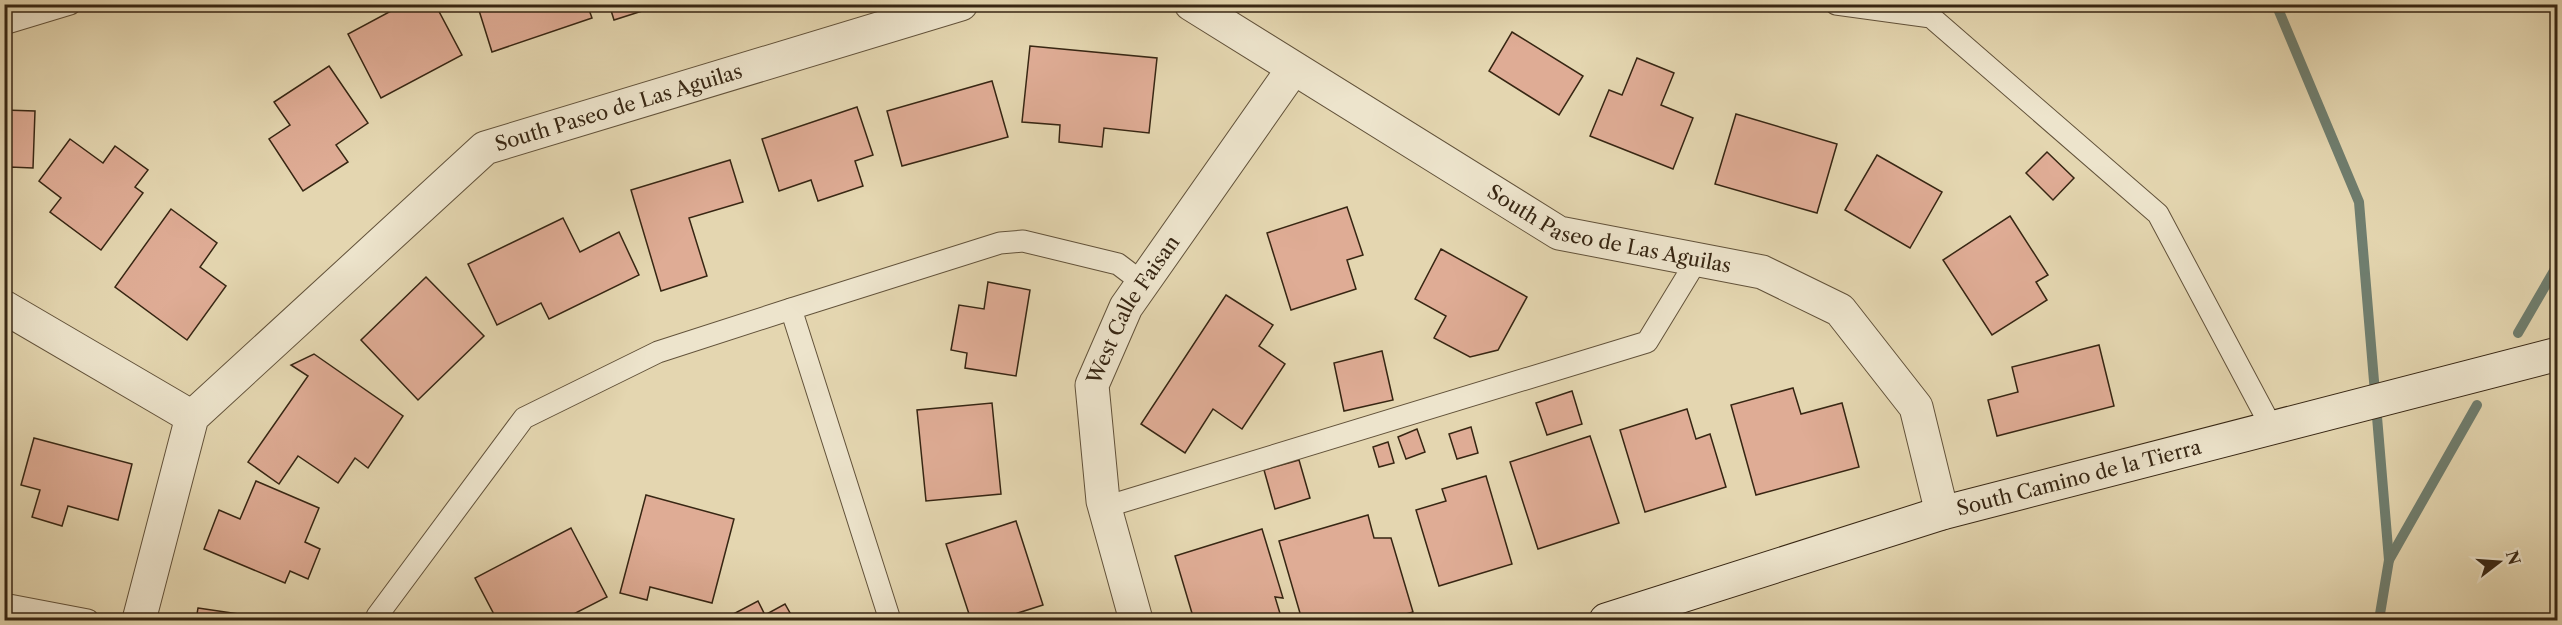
<svg xmlns="http://www.w3.org/2000/svg" width="2562" height="625" viewBox="0 0 2562 625" font-family="'Libre Caslon Text',serif">
  <rect width="100%" height="100%" fill="#e4d6b0"/>
  <filter id="stains"><feTurbulence type="fractalNoise" baseFrequency=".00333" numOctaves="4"/><feColorMatrix values="0 0 0 0 .2 0 0 0 0 .09 0 0 0 0 .02 0 0 0 .5 -.17"/></filter>
  <radialGradient id="worn" r=".72"><stop offset=".6" stop-color="#630" stop-opacity="0"/><stop offset="1" stop-color="#630" stop-opacity=".3"/></radialGradient>
  <g fill="none" stroke-linecap="round" stroke-linejoin="round">
    <g stroke="#6f7e6f" stroke-width="10">
      <path d="M2276,4L2359,202L2389,560L2379,620"/>
      <path d="M2518,333L2558,264"/>
      <path d="M2389,560L2477,405"/>
    </g>
  </g>
  <g fill="#dfac95" stroke="#372613" stroke-width="1.5">
    <path d="M404,4H435L462,55L381,98L348,34Z"/>
    <path d="M477,4H587L592,18L492,52Z"/>
    <path d="M609,4H664L614,20Z"/>
    <path d="M1512,32L1583,76L1559,115L1489,71Z"/>
    <path d="M1030,46L1157,58L1149,133L1104,128L1102,147L1059,142L1060,125L1022,122Z"/>
    <path d="M1637,58L1674,73L1661,105L1693,118L1673,169L1590,136L1609,90L1622,95Z"/>
    <path d="M329,66L368,123L336,145L348,162L303,191L269,139L290,125L274,102Z"/>
    <path d="M992,81L1008,137L902,166L887,111Z"/>
    <path d="M857,107L873,155L855,161L863,186L818,201L811,180L779,191L762,139Z"/>
    <path d="M4,110L35,111L33,168L10,167L9,181H4Z"/>
    <path d="M1736,114L1837,144L1817,213L1715,184Z"/>
    <path d="M70,139L103,163L115,146L148,170L135,187L143,193L101,250L50,212L61,198L39,181Z"/>
    <path d="M2047,152L2074,178L2053,200L2026,173Z"/>
    <path d="M1877,155L1942,192L1910,248L1845,210Z"/>
    <path d="M730,160L743,202L689,218L707,276L661,291L631,190Z"/>
    <path d="M1347,207L1363,255L1347,260L1356,289L1291,310L1267,233Z"/>
    <path d="M171,209L217,243L200,267L226,286L187,340L115,287Z"/>
    <path d="M2010,216L2048,275L2036,282L2047,300L1992,335L1943,260Z"/>
    <path d="M563,218L580,252L619,232L639,275L549,319L541,303L497,325L468,264Z"/>
    <path d="M1441,249L1527,297L1498,350L1470,357L1434,338L1446,316L1415,299Z"/>
    <path d="M426,277L484,336L418,400L361,340Z"/>
    <path d="M988,282L1030,290L1016,376L965,368L967,353L951,350L959,305L984,309Z"/>
    <path d="M1226,295L1273,325L1259,346L1285,364L1242,429L1213,409L1185,453L1141,424Z"/>
    <path d="M2099,345L2114,406L1997,436L1988,400L2018,392L2012,367Z"/>
    <path d="M1382,351L1393,400L1344,411L1334,363Z"/>
    <path d="M314,354L403,416L368,468L355,458L338,483L298,456L279,484L248,462L308,376L291,365Z"/>
    <path d="M1793,388L1801,414L1842,403L1859,467L1756,495L1731,405Z"/>
    <path d="M1572,391L1582,424L1547,435L1536,403Z"/>
    <path d="M992,403L1001,494L926,501L917,410Z"/>
    <path d="M1687,409L1696,439L1710,434L1726,487L1645,512L1620,430Z"/>
    <path d="M1471,427L1478,453L1457,459L1449,434Z"/>
    <path d="M1417,429L1425,452L1406,459L1398,437Z"/>
    <path d="M1590,436L1619,523L1538,549L1510,462Z"/>
    <path d="M34,438L132,464L118,520L68,506L62,526L32,517L40,490L21,485Z"/>
    <path d="M1388,442L1394,463L1379,467L1373,447Z"/>
    <path d="M1299,460L1310,498L1275,509L1264,470Z"/>
    <path d="M1486,476L1512,564L1439,586L1416,510L1446,501L1442,489Z"/>
    <path d="M256,481L319,508L305,542L320,549L308,579L290,571L285,583L204,549L219,510L240,519Z"/>
    <path d="M646,495L734,519L712,603L650,587L647,600L620,593Z"/>
    <path d="M1368,515L1374,538H1391L1413,612L1385,620H1302L1279,541Z"/>
    <path d="M1016,521L1043,605L996,620H971L946,544Z"/>
    <path d="M571,528L607,597L562,620H497L475,578Z"/>
    <path d="M1262,529L1283,598L1275,597L1282,620H1194L1175,556Z"/>
    <path d="M758,601L765,615L785,604L794,620H722Z"/>
    <path d="M198,608L279,620H196Z"/>
  </g>
  <g fill="none" stroke-linecap="round" stroke-linejoin="round">
    <defs>
      <g id="lane">
        <path d="M1836,4L1931,17L2158,214L2272,428"/>
        <path d="M4,24L70,4"/>
        <path d="M1105,507L1647,342L1697,260"/>
        <path d="M4,604L88,620"/>
        <path d="M377,620V616L524,418L658,352L791,309"/>
        <path d="M890,620L791,309L1000,243L1023,241L1118,264L1143,283"/>
      </g>
      <g id="street">
        <path id="s1" d="M1191,4L1559,233L1762,272L1840,310L1916,407L1942,513"/>
        <path d="M4,307L192,417"/>
        <path id="s2" d="M139,620L192,417L485,148L961,4"/>
        <path id="s3" d="M1136,620L1103,501L1092,385L1126,307L1293,69"/>
      </g>
      <g id="secondary">
        <path id="s4" d="M1606,620L1942,513L2558,354"/>
      </g>
    </defs>
    <use href="#lane" stroke="#62523a" stroke-width="23"/>
    <use href="#street" stroke="#62523a" stroke-width="35"/>
    <use href="#secondary" stroke="#372613" stroke-width="35"/>
    <use href="#lane" stroke="#ede4cc" stroke-width="21"/>
    <use href="#street" stroke="#ede4cc" stroke-width="33"/>
    <use href="#secondary" stroke="#ede4cc" stroke-width="33"/>
  </g>
  <g text-anchor="middle" stroke-width="4.5" stroke-linejoin="round" paint-order="stroke">
    <g font-size="20" fill="#372613" stroke="#ede4cc">
      <text dy="7" stroke="none"><textPath href="#s2" startOffset="747">South Paseo de Las Aguilas</textPath></text>
      <text dy="7" stroke="none"><textPath href="#s1" startOffset="480">South Paseo de Las Aguilas</textPath></text>
      <text dy="7" stroke="none"><textPath href="#s3" startOffset="326">West Calle Faisan</textPath></text>
      <text dy="7" stroke="none"><textPath href="#s4" startOffset="494">South Camino de la Tierra</textPath></text>
    </g>
  </g>
  <rect width="2562" height="625" fill="none" stroke="#e4d6b0" stroke-width="24"/>
  <rect x="6" y="6" width="2550" height="613" fill="none" stroke="#372613" stroke-width="3"/>
  <rect x="12" y="12" width="2538" height="601" fill="none" stroke="#372613" stroke-width="1.5"/>
  <g transform="translate(2499 562) rotate(73)" stroke="#ede4cc" stroke-width="4.5" paint-order="stroke">
  <path d="M0-4.5L10 22L0 15L-10 22Z" fill="#372613"/>
  <text y="-9" font-size="16" font-weight="bold" text-anchor="middle" fill="#372613">N</text>
  </g>
  <rect width="100%" height="100%" filter="url(#stains)"/>
  <rect width="100%" height="100%" fill="url(#worn)"/>
</svg>
